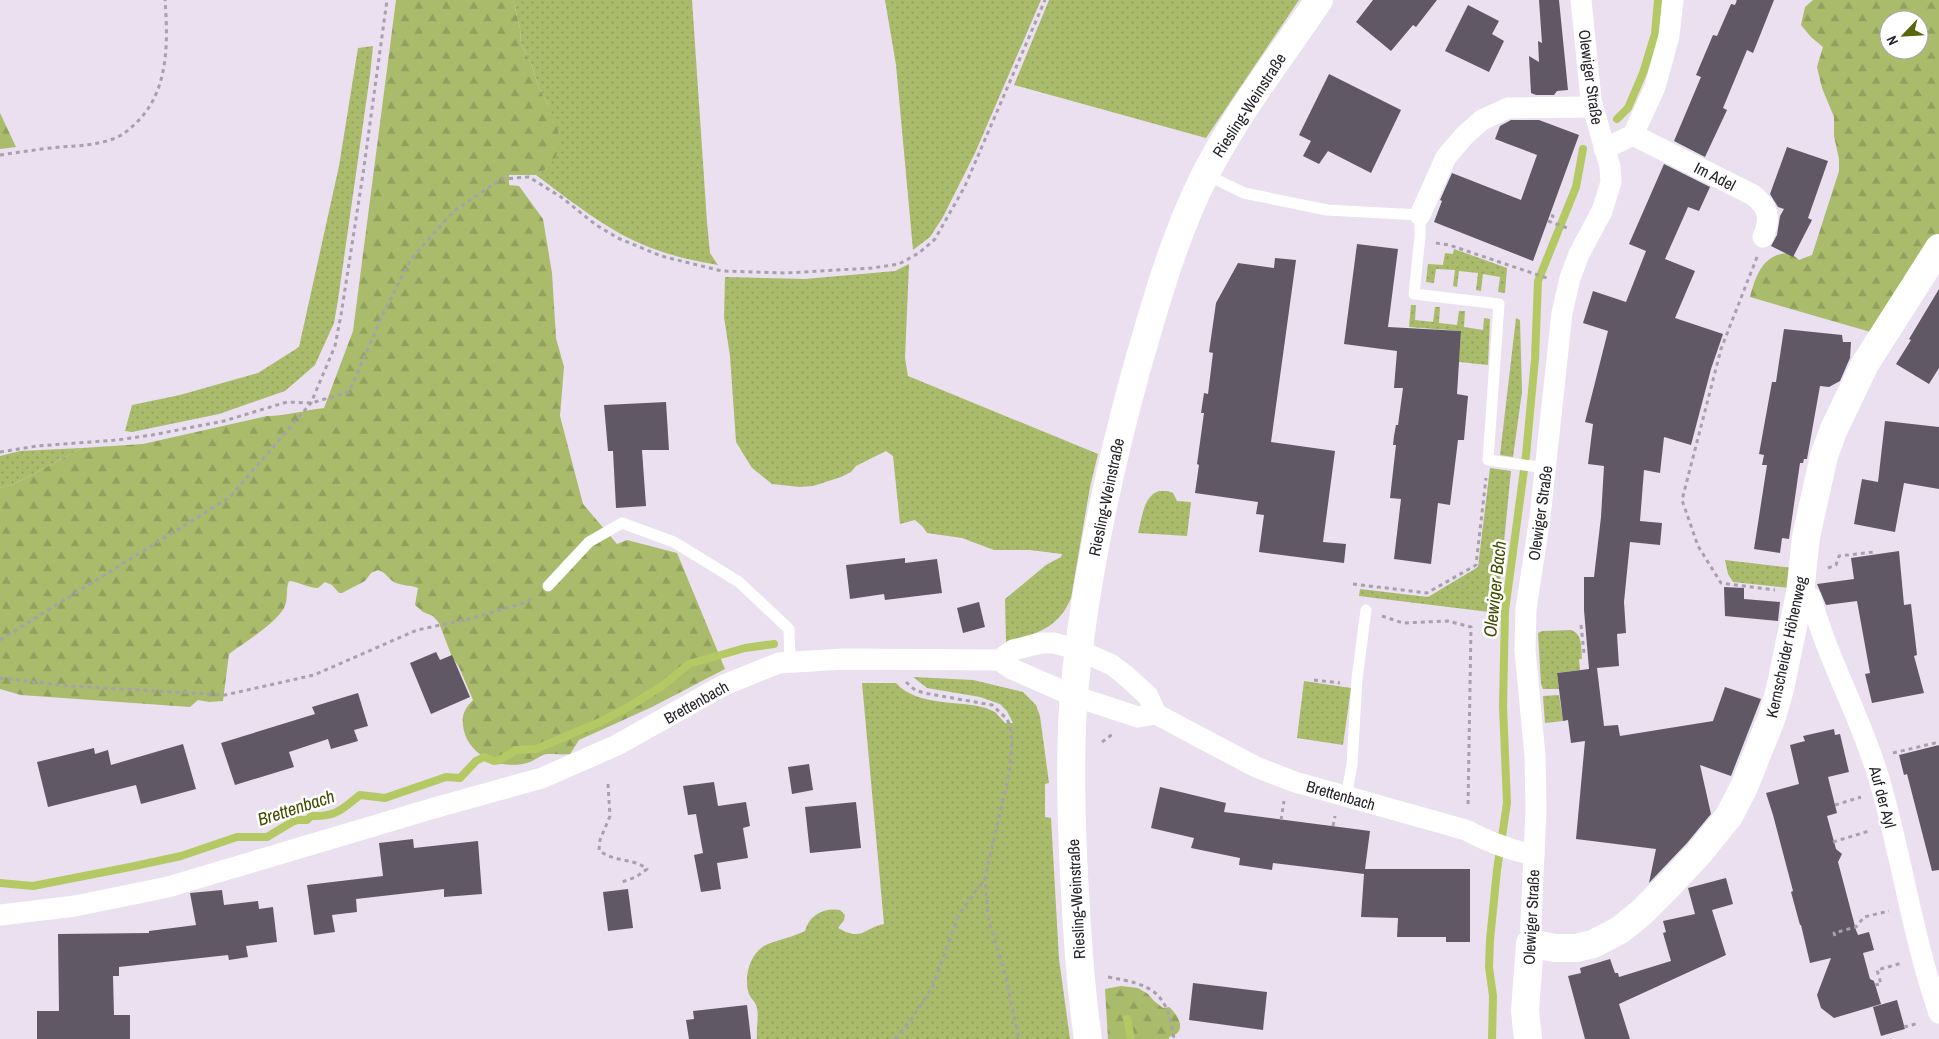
<svg xmlns="http://www.w3.org/2000/svg" width="1939" height="1039" viewBox="0 0 1939 1039" font-family="'Archivo Narrow',sans-serif">
  <defs>
    <pattern id="grass-dots" width="8" height="8" patternUnits="userSpaceOnUse" patternTransform="scale(1.25)"><rect width="8" height="8" fill="#aabb6c"/><path d="M2 2h.1M6 6h.1" fill="none" stroke="#92a05e" stroke-width="1.8" stroke-linecap="round"/></pattern>
    <pattern id="forest-firs" width="22" height="20" patternUnits="userSpaceOnUse" patternTransform="scale(1.25)"><rect width="22" height="20" fill="#aabb6c"/><path d="M5 1l3.5 6h-7zM16 11l3.5 6h-7z" fill="#92a05e"/></pattern>
  </defs>
  <rect width="100%" height="100%" fill="#eae0f0"/>
  <g fill="url(#grass-dots)">
    <path d="M513,0H692L707,222L710,253L718,265C680,259 642,248 609,227C583,211 560,193 536,175L548,168L549,106L539,88L531,63L521,44L520,28Z"/>
    <path d="M885,0H1041L975,153L943,217L930,237L913,250L896,65Z"/>
    <path d="M1049,0H1299L1206,138L1014,85Z"/>
    <path d="M373,46L370,75L338,300L334,323L315,365L285,391L219,414L132,432L125,431L132,405L180,395L258,373L299,347L339,166L358,48Z"/>
    <path d="M1454,249L1507,268L1505,293L1498,292L1500,277L1483,274L1481,291L1476,290L1478,273L1459,271L1457,287L1453,286L1455,270L1436,269L1434,283L1426,282L1428,264L1443,265L1445,253L1453,254Z"/>
    <path d="M909,264L905,358L908,376L1098,454L1090,487L1071,598C1058,629 1036,634 1006,642L1005,599L1046,565L1061,557L1062,554L1030,550H994L962,538L927,533L923,527L915,520L900,524L893,456L886,451L856,466L851,472L841,477L813,486L800,487L772,484L752,468L736,442L730,356L724,317L725,277L805,279L895,271Z"/>
    <path d="M1411,305H1416L1415,320L1433,322L1435,307H1440L1439,323L1457,325L1459,311H1465L1464,327L1483,330L1484,318L1490,319L1488,365L1459,362L1461,331L1409,327Z"/>
    <path d="M1516,318L1520,320L1522,392L1513,457L1500,455Z"/>
    <path d="M82,448L16,483L0,488V456L20,451Z"/>
    <path d="M1490,468L1511,471L1497,613L1359,596L1360,589L1428,597L1478,567Z"/>
    <path d="M1159,491H1168L1173,493L1177,501L1191,502L1187,536L1138,533C1142,519 1143,496 1159,491Z"/>
    <path d="M1725,560L1793,568L1790,588L1733,582L1728,574Z"/>
    <path d="M1571,630C1583,634 1581,648 1582,659H1579L1580,670L1557,673L1559,689H1543L1541,684L1538,633L1542,631Z"/>
    <path d="M913,677L973,680L1023,692L1036,705L1040,716L1049,783L1045,784V817L1051,818L1059,959L1070,1039H757C756,1029 759,1018 757,1008C756,1002 751,999 749,994C743,977 750,951 768,944C781,939 793,937 805,931C809,915 824,907 840,910L845,915L844,920L838,928C863,942 863,928 884,924L862,683H896C918,707 958,700 986,708L995,712L1005,723H1013L1007,711L1000,704L980,697L927,688Z"/>
    <path d="M1304,681L1351,688L1343,745L1297,738Z"/>
    <path d="M1559,695L1563,721L1545,723L1543,696Z"/>
  </g>
  <g fill="url(#forest-firs)" fill-rule="evenodd">
    <path d="M396,0H513L520,28L521,44L531,63L539,88L549,106L558,128L559,145L556,157L548,168L536,175H509V185L519,186L543,219L552,273L556,338L564,367L560,416L583,504L617,544L627,540L677,553L725,669L652,707L579,740L570,754C562,755 555,754 547,754C540,755 536,760 530,762C504,771 471,758 464,731C461,717 463,710 473,700L459,667L452,657L439,623L433,616L423,612L415,605L418,588C410,585 402,586 394,582C387,578 387,573 378,570L371,573L365,581L342,593H339L332,585L325,582L318,588C308,588 300,582 289,581C285,591 289,598 284,608C276,623 244,643 229,654L223,701L209,702L198,700L190,707L21,695L0,689V488L16,483L82,448L143,444L267,416C286,416 305,410 324,408L353,331Z"/>
    <path d="M1813,0H1939V274L1932,271L1874,333L1750,297C1756,275 1763,253 1791,253L1799,260L1812,255L1839,171V159L1834,136V117L1822,88L1817,67L1823,47L1811,37L1801,25L1805,7ZM1889,20H1919V50H1889Z"/>
    <path d="M0,113L16,147L0,149Z"/>
    <path d="M1121,986L1138,988L1148,994L1154,1001L1163,1008L1169,1007C1179,1015 1188,1033 1169,1037V1039H1108L1105,989Z"/>
  </g>
  <g fill="none" stroke-linecap="round" stroke-linejoin="round">
    <g stroke="#b4c964" stroke-width="8">
      <path d="M1617,119L1628,108L1643,73L1655,34L1658,0"/>
      <path d="M0,883L33,886L130,867L181,856L237,837H267L292,822L297,820H307L311,816C337,817 342,809 360,795L385,798L446,777L460,778L476,761L484,757L494,761L500,760L516,750L536,749L600,722L630,706L662,686L689,664L745,648L774,644"/>
      <path d="M1127,1019L1131,1039"/>
      <path d="M1492,1039L1493,996L1489,967L1490,940L1497,870L1507,803L1503,706L1505,611L1526,455L1535,359L1538,281L1576,187L1583,149"/>
    </g>
  </g>
  <g fill="#615866">
    <path d="M1373,0H1437L1416,27L1413,25L1391,51L1356,22Z"/>
    <path d="M1539,0H1559L1568,90L1557,91L1554,95H1536L1531,93L1529,56L1539,62L1538,41L1542,43Z"/>
    <path d="M1737,0H1774L1753,53L1747,50L1723,108L1727,110L1705,157L1674,141L1701,77L1696,75L1713,35L1717,36L1731,4L1735,5Z"/>
    <path d="M1468,5L1499,21L1492,34L1504,41L1489,72L1445,51Z"/>
    <path d="M1329,74L1401,110L1371,173L1328,151L1319,164L1303,156L1311,141L1299,135Z"/>
    <path d="M1511,120H1539L1579,135L1533,261L1434,222L1442,201L1440,200L1452,173L1521,200L1537,155L1495,139L1500,126Z"/>
    <path d="M1787,147L1828,161L1808,218L1812,220L1793,257L1771,246L1777,235L1780,216L1784,209L1778,207L1770,194Z"/>
    <path d="M1664,164L1710,187L1699,211L1688,207L1665,259L1695,271L1675,318L1723,334L1711,369L1691,445L1664,437L1660,473L1644,470L1640,521L1662,523L1660,545L1630,542L1624,602L1626,633L1617,634L1619,666L1597,668L1604,726L1618,725L1620,736L1713,721L1725,687L1761,699L1731,776L1700,765L1711,814L1687,843L1649,883L1656,849L1576,839L1585,741L1571,743L1568,720L1563,721L1557,673L1589,669L1584,610V577H1594L1601,517L1604,466L1588,464L1593,424L1585,422L1608,331L1583,323L1593,291L1626,302L1646,251L1629,244Z"/>
    <path d="M1357,244L1398,249L1388,327L1461,331L1457,394L1468,396L1464,440H1458L1450,505L1438,503L1431,564L1394,559L1401,499L1390,498L1396,445H1393L1394,436L1396,425H1398L1403,388H1394L1397,351L1344,344Z"/>
    <path d="M1275,258L1296,260L1271,442L1335,451L1323,542L1346,544L1344,563L1259,552L1264,515L1256,514L1258,502L1195,493L1199,465L1197,464L1204,413H1201L1204,393L1208,394L1213,353L1209,352L1216,303L1238,263L1274,268Z"/>
    <path d="M1939,289V368L1929,384L1896,364L1911,340L1909,339Z"/>
    <path d="M1784,329L1842,335L1843,342H1851L1850,358L1840,381L1829,387L1820,386L1807,459H1804L1803,463H1800L1789,539L1782,538L1780,553L1754,549L1767,465H1762L1764,455L1759,454L1772,382H1776Z"/>
    <path d="M666,402L669,450H642L646,506L616,508L613,451H608L604,405Z"/>
    <path d="M1885,421L1939,427V489L1904,483L1895,532L1854,524L1862,479L1878,482Z"/>
    <path d="M1899,551L1904,605L1911,604L1917,655L1914,656L1924,693L1872,703L1865,674L1870,673L1857,601L1826,605L1817,584L1854,579L1851,558Z"/>
    <path d="M905,558V563L937,559L942,593L885,600L884,594L850,599L846,565Z"/>
    <path d="M1724,587L1744,588V599L1780,602L1778,621L1725,616Z"/>
    <path d="M979,602L985,627L963,633L957,608Z"/>
    <path d="M436,652L440,660L452,655L470,697L431,714L410,663Z"/>
    <path d="M358,693L368,726L354,730L358,741L331,749L328,739L289,752L294,767L235,785L221,743L315,714L312,707Z"/>
    <path d="M1834,729L1835,735L1840,734L1849,772L1828,777L1837,813L1827,816L1836,849L1842,854L1838,862L1856,930L1858,935L1869,932L1874,950L1863,953L1870,979L1874,981L1881,1004L1834,1018L1821,1008L1817,995L1831,958L1810,963L1801,925H1800L1791,892L1793,891L1773,815L1766,793L1799,784L1790,745L1805,741L1803,736Z"/>
    <path d="M183,744L196,789L141,804L136,785L48,807L37,762L94,748L95,754L108,750L111,765Z"/>
    <path d="M1939,745V870L1932,871L1907,774L1904,775L1899,755Z"/>
    <path d="M809,764L813,790L792,794L788,767Z"/>
    <path d="M714,782L718,806L746,802L750,826L743,828L748,858L717,863L721,889L701,892L694,855L703,853L696,814L688,815L683,786Z"/>
    <path d="M1160,787L1226,803L1224,812L1370,831L1365,869H1470V942H1446V937H1397L1398,918L1361,917L1364,874L1273,863L1272,870L1239,865L1240,858L1191,848L1194,838L1151,828Z"/>
    <path d="M856,802L861,848L810,853L805,807Z"/>
    <path d="M413,839L414,848L478,841L482,894L444,897V889L356,899L357,912L332,915L335,932L314,935L307,885L383,876L379,843Z"/>
    <path d="M1726,878L1733,904L1712,910L1726,955L1619,1004L1630,1039H1585L1568,976L1581,973L1580,968L1610,959L1615,973H1618L1619,977L1671,961L1663,933L1666,932L1663,921L1695,914L1688,888Z"/>
    <path d="M628,889L633,928L608,931L603,892Z"/>
    <path d="M222,890L224,905L258,901L259,909L273,907L277,942L246,946L248,957L229,960L228,955L119,967V976H113L114,1015H130V1039H37V1011H59L58,934L149,933V931L196,925L190,893Z"/>
    <path d="M1193,983L1267,992L1263,1030L1189,1020Z"/>
    <path d="M1897,1000L1905,1029L1881,1036L1873,1007Z"/>
    <path d="M747,1005L751,1039H689L686,1020L694,1019L693,1011Z"/>
  </g>
  <g fill="none" stroke-linecap="round" stroke-linejoin="round">
    <g stroke="#a8a1ad" stroke-width="3" stroke-dasharray="4 4" stroke-linecap="butt">
      <path d="M1736,0H1737"/>
      <path d="M0,155C20,152 40,149 60,147C78,146 96,145 113,139C124,135 132,127 140,119C169,87 168,41 165,0"/>
      <path d="M1551,215L1553,216L1551,222"/>
      <path d="M1548,221L1567,228"/>
      <path d="M1436,243L1449,245L1547,278"/>
      <path d="M1757,257L1721,349L1682,500L1698,546L1721,583L1775,590"/>
      <path d="M0,452L37,446L117,440L152,435L224,421L287,402L311,403L349,392L383,314L411,259L454,211L501,179L529,177L561,197L596,225L618,238L661,256L722,271L786,273L872,268L899,264L919,253L935,239L965,186L1045,0"/>
      <path d="M1828,568L1836,565L1839,556L1874,552"/>
      <path d="M1353,584L1427,593L1476,565L1486,478"/>
      <path d="M1382,616L1403,623L1448,621L1471,627L1468,807"/>
      <path d="M1581,625L1584,653H1587"/>
      <path d="M0,640L230,497L311,403L335,346L341,315L363,174L387,0"/>
      <path d="M0,678L69,686L225,695L314,675L417,630L469,619L527,602L534,596"/>
      <path d="M1314,680L1340,683"/>
      <path d="M906,682L915,690L924,693L992,705L1007,719L1010,726L1012,743L1009,774L985,878L988,918L1004,970L1019,1039"/>
      <path d="M1102,742L1114,733"/>
      <path d="M1893,753L1939,742"/>
      <path d="M608,784L610,816L600,840L599,850C612,862 634,858 647,869L636,877L622,882"/>
      <path d="M1835,805L1861,797"/>
      <path d="M1281,820L1284,801"/>
      <path d="M1333,826L1335,816"/>
      <path d="M1833,842L1869,831"/>
      <path d="M1835,936L1834,933L1856,927L1864,917L1889,911"/>
      <path d="M1108,977C1153,985 1167,991 1174,1039"/>
      <path d="M1875,985L1881,984L1877,970L1902,963"/>
      <path d="M1904,1027L1919,1023"/>
      <path d="M895,1039L910,1021L933,986L959,914L985,879"/>
    </g>
    <g stroke="#fff" stroke-width="11">
      <path d="M1205,174L1244,193L1327,210L1420,215V236L1414,294L1499,304L1488,460L1546,468"/>
      <path d="M548,586L589,542L622,523L674,542L739,582L789,629L790,661"/>
      <path d="M1346,797L1352,765L1357,679L1366,610"/>
    </g>
    <g stroke="#fff" stroke-width="21">
      <path d="M1633,135L1753,195C1769,208 1771,218 1763,237"/>
      <path d="M1604,149L1633,135L1655,87L1669,36L1673,0"/>
      <path d="M1420,215L1446,157L1465,135L1482,120L1508,108L1592,107"/>
      <path d="M1800,593L1811,598C1828,661 1862,719 1880,782C1902,859 1913,938 1939,1013"/>
      <path d="M999,660L1012,669L1074,696L1138,717L1156,714L1256,767L1295,782L1466,830C1488,842 1510,850 1534,855"/>
      <path d="M0,915L75,906L168,887L434,808L542,778L617,745L724,685L779,663L843,659L999,660L1013,650L1041,643H1054L1079,650L1112,665L1125,675L1148,696L1156,714"/>
      <path d="M1530,943L1536,810L1535,756L1525,650L1526,609L1540,517L1562,313L1570,278L1579,254L1602,211L1611,182L1610,167L1591,100L1581,0"/>
    </g>
    <g stroke="#fff" stroke-width="28">
      <path d="M1088,1039C1080,984 1077,930 1074,875C1071,815 1069,754 1074,694C1084,584 1107,477 1136,371C1155,305 1174,236 1205,175C1237,112 1280,58 1319,0"/>
      <path d="M1528,1039L1525,1011L1530,943L1554,948H1576L1593,944L1620,930L1641,913L1672,882L1699,853L1729,816L1744,787L1772,717L1780,689L1800,593L1806,537L1824,456L1834,429L1865,364L1939,248"/>
    </g>
  </g>
  <g text-anchor="middle" stroke-width="5" stroke-linejoin="round" paint-order="stroke">
    <g font-size="16" fill="#262329" stroke="#fff">
      <text transform="translate(1591 77) rotate(82)" y="6">Olewiger Straße</text>
      <text transform="translate(1249 105) rotate(-57)" y="6">Riesling-Weinstraße</text>
      <text transform="translate(1715 176) rotate(27)" y="6">Im Adel</text>
      <text transform="translate(1106 497) rotate(-78)" y="6">Riesling-Weinstraße</text>
      <text transform="translate(1540 513) rotate(-82)" y="6">Olewiger Straße</text>
      <text transform="translate(1786 647) rotate(-78)" y="6">Kernscheider Höhenweg</text>
      <text transform="translate(696 702) rotate(-29)" y="6">Brettenbach</text>
      <text transform="translate(1341 795) rotate(16)" y="6">Brettenbach</text>
      <text transform="translate(1883 797) rotate(75)" y="6">Auf der Ayl</text>
      <text transform="translate(1076 899) rotate(-93)" y="6">Riesling-Weinstraße</text>
      <text transform="translate(1531 917) rotate(-87)" y="6">Olewiger Straße</text>
    </g>
    <g font-size="18" font-style="italic" fill="#424d00" stroke="#fff">
      <text transform="translate(1495 589) rotate(-84)" y="6">Olewiger Bach</text>
      <text transform="translate(296 808) rotate(-18)" y="6">Brettenbach</text>
    </g>
  </g>
  <g transform="translate(1904 35) rotate(245)"><circle r="24" fill="#ffffff" stroke="#a8a7a9"/>
  <path d="M0-4L9 19L0 12L-9 19Z" fill="#58670e"/>
  <text y="-8" font-size="14" font-weight="bold" text-anchor="middle" fill="#262329">N</text>
  </g>
</svg>
